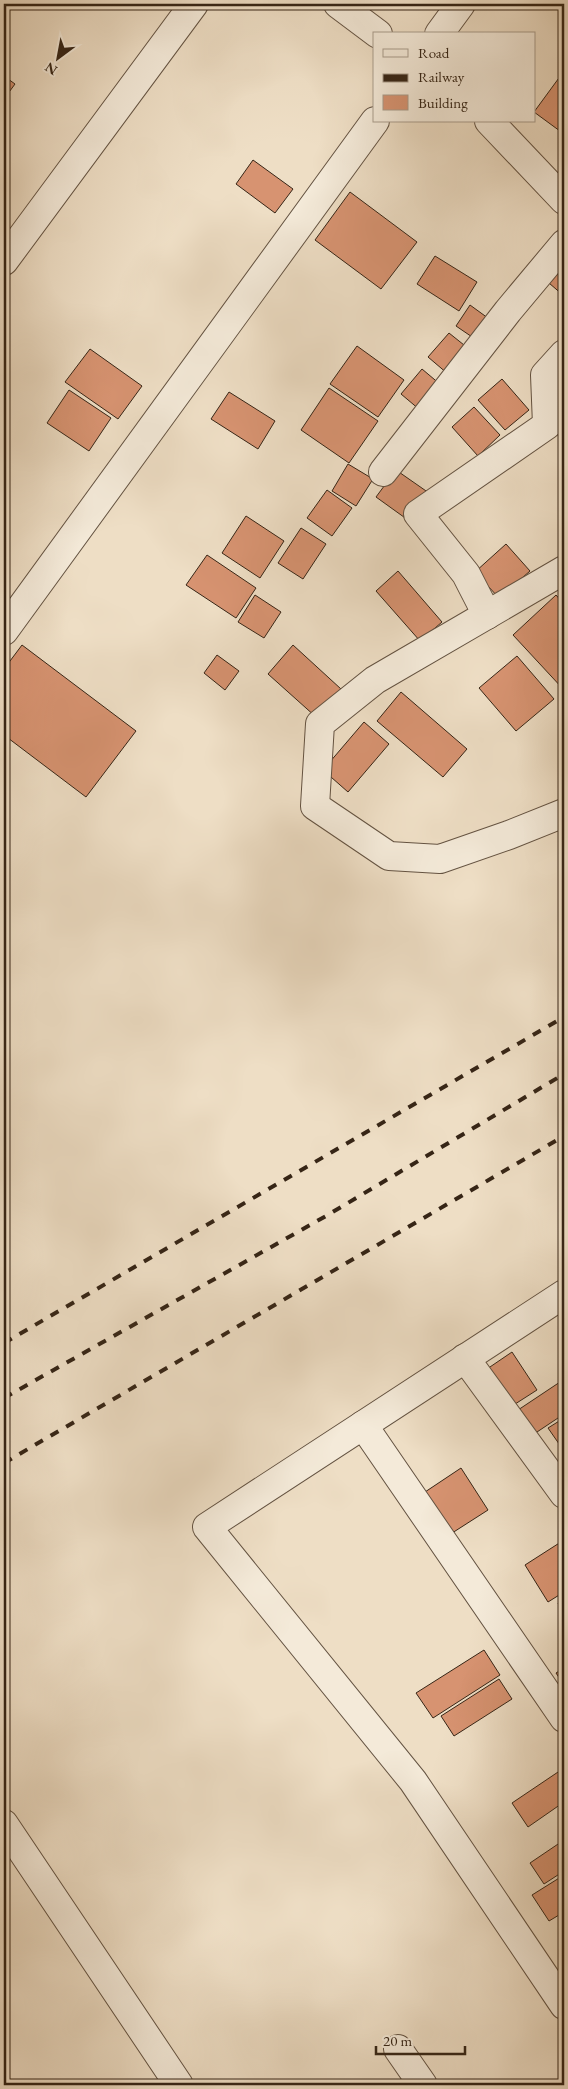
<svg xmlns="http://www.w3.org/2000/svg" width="568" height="2089" viewBox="0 0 568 2089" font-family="'EB Garamond',serif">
  <rect width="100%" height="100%" fill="#eedec5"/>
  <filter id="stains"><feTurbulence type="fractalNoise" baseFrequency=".004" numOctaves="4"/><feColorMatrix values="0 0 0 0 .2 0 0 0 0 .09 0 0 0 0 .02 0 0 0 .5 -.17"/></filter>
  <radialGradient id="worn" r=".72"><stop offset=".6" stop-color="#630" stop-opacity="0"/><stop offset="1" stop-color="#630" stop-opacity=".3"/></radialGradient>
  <g fill="#d79371" stroke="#362516">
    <path d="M564,71V134L534,112Z"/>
    <path d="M4,76L15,84L4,99Z"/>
    <path d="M253,160L293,189L275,213L236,184Z"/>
    <path d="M564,167V187L554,178Z"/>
    <path d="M350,192L417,242L381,289L315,240Z"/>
    <path d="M435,256L477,282L459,311L417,284Z"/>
    <path d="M564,267V296L549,283Z"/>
    <path d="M470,305L492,321L478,341L456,326Z"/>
    <path d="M449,333L469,349L448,374L428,357Z"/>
    <path d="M357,346L404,380L378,417L330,384Z"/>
    <path d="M90,349L142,386L118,419L65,382Z"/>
    <path d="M422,369L441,385L420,410L401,394Z"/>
    <path d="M502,379L529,410L505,430L478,400Z"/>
    <path d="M329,388L378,421L349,463L301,430Z"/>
    <path d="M69,390L111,418L89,451L47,423Z"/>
    <path d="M229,392L275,421L258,449L211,419Z"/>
    <path d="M474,407L500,435L478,456L452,427Z"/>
    <path d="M348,464L373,479L356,506L332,491Z"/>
    <path d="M396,470L429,493L408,520L376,497Z"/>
    <path d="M327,490L352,508L332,536L307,518Z"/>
    <path d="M246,516L284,541L260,578L222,553Z"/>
    <path d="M301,528L326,544L303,579L278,563Z"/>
    <path d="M506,544L530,571L499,598L475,572Z"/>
    <path d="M207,555L256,588L236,618L186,585Z"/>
    <path d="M398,571L442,622L420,641L376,591Z"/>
    <path d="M255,595L281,612L264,638L238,622Z"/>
    <path d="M556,595L564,604V690L513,635Z"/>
    <path d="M22,645L136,731L86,797L4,735V669Z"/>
    <path d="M293,645L341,689L316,717L268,674Z"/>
    <path d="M217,655L239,671L225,690L204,673Z"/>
    <path d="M517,656L554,699L516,731L479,688Z"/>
    <path d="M401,692L467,749L443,777L377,721Z"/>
    <path d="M364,722L389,744L348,792L323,770Z"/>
    <path d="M512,1352L537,1390L512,1406L487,1369Z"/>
    <path d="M560,1382L564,1389V1414L534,1434L518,1410Z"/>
    <path d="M564,1418V1451L548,1428Z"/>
    <path d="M461,1468L488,1510L449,1535L422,1494Z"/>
    <path d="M564,1540V1592L548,1602L525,1565Z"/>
    <path d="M564,1599V1614L558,1603Z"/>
    <path d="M484,1650L500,1675L433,1718L416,1693Z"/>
    <path d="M564,1668V1685L556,1673Z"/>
    <path d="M499,1679L512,1699L454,1736L441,1716Z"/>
    <path d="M564,1768V1802L528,1827L512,1803Z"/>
    <path d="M564,1840V1871L544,1884L530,1863Z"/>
    <path d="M564,1875V1912L549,1921L532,1895Z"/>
  </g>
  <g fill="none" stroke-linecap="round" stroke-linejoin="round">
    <defs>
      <g id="minor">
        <path d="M338,4L378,34"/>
        <path d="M439,34L461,4"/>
        <path d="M489,121L564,200"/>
        <path d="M4,261L194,4"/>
        <path d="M383,472L508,311L564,244"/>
        <path d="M564,570L375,680L320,724L315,806L389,856L440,859L509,835L564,813"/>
        <path d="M487,615L466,574L418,514L547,425L545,375L564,354"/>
        <path d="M4,631L375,121"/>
        <path d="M564,1294L207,1527L413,1781L564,2005"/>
        <path d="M465,1358L564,1494"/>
        <path d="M363,1425L564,1718"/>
        <path d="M4,1824L179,2085"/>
        <path d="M398,2049L423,2085"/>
      </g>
    </defs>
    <use href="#minor" stroke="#645342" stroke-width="30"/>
    <use href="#minor" stroke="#f4ead9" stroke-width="28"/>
    <g stroke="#362516" stroke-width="4" stroke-dasharray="9 9" stroke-linecap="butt">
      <path d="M4,1343L564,1017"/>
      <path d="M4,1398L326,1216L564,1074"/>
      <path d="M4,1463L564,1136"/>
    </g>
  </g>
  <rect width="568" height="2089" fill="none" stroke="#eedec5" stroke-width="20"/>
  <rect x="5" y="5" width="558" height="2079" fill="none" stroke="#362516" stroke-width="2.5"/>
  <rect x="10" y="10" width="548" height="2069" fill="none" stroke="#362516"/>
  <rect x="373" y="32" width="162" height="90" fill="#f4ead9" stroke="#a89b8b"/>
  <rect x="383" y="49" width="25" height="8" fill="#f4ead9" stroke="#a89b8b"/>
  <text x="418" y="58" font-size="15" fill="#362516">Road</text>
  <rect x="383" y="74" width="25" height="8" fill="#362516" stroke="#a89b8b"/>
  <text x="418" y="82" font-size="15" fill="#362516">Railway</text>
  <rect x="383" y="95" width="25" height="15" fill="#d79371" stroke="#a89b8b"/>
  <text x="418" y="108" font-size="15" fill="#362516">Building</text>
  <g transform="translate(58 58) rotate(212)" stroke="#f4ead9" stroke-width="4" paint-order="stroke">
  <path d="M0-4L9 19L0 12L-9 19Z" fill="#362516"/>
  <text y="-8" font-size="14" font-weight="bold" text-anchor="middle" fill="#362516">N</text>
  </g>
  <path d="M376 2046v8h89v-8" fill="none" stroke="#362516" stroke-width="2.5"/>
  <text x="383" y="2046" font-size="15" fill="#362516" stroke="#f4ead9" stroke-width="4" paint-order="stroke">20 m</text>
  <rect width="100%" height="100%" filter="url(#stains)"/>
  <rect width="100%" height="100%" fill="url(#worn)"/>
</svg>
